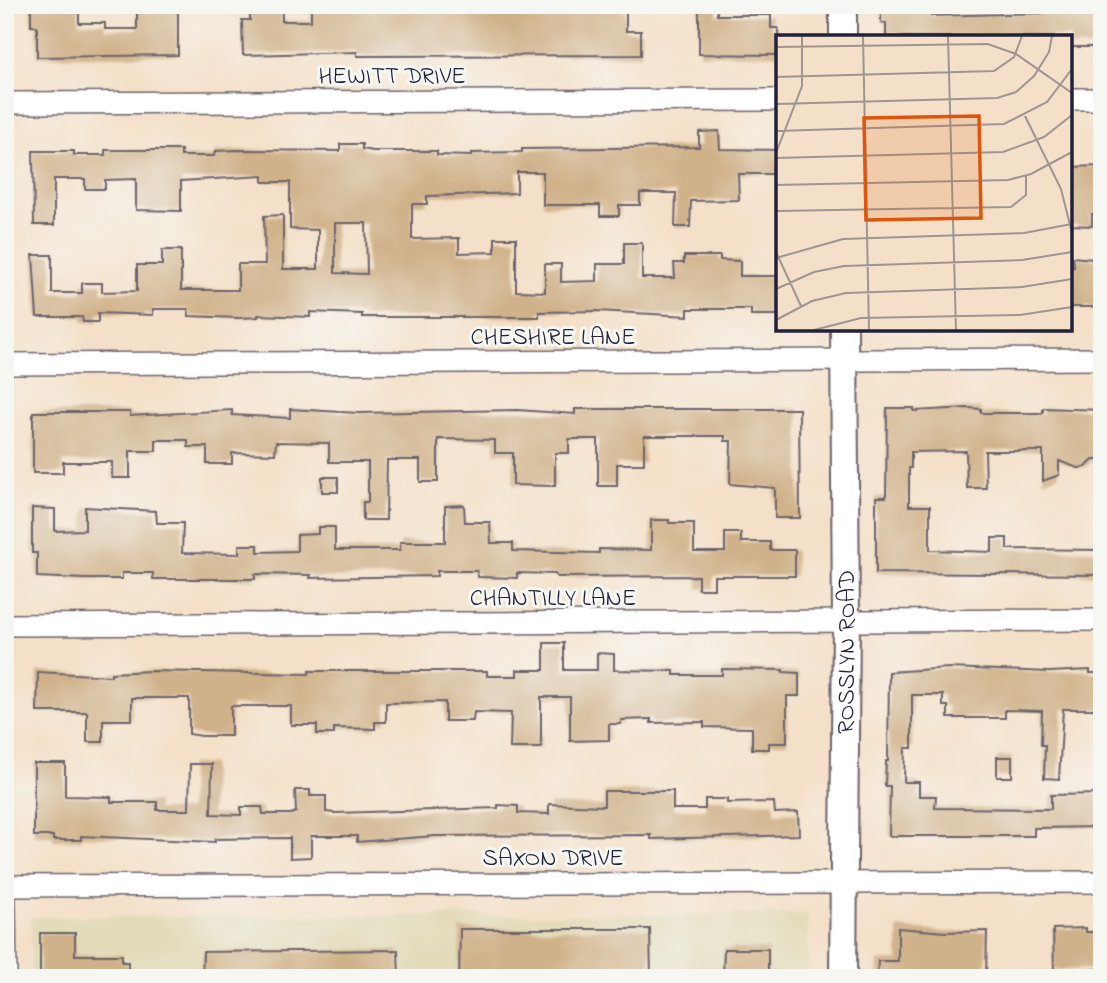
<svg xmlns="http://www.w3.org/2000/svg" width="1107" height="983" viewBox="0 0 1107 983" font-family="'Indie Flower',sans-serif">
  <rect width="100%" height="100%" fill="#f6f6f2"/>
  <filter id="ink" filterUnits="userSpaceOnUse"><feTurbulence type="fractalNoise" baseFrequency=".0143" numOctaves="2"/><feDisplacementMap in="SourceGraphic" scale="14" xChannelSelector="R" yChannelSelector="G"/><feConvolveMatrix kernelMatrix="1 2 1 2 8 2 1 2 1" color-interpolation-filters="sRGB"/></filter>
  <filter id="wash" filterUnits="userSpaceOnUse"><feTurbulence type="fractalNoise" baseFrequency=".00686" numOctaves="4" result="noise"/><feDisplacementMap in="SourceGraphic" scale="28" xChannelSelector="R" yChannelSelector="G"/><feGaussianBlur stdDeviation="1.57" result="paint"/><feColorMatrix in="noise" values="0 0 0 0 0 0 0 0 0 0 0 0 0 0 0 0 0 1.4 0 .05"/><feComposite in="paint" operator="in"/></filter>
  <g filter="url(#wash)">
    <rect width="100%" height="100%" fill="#f4e0c8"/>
    <path fill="#e3dbba" d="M808,914V978H31V917Z"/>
    <g id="blocks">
      <g fill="#d0b28a" fill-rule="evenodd">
        <path d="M79,5V23H105V29H137V5H178V55L37,57V26H31V7Z"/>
        <path d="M311,5H590V10H626V31H641V55L357,56V52L243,55L242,20H250V11L282,8V21H311Z"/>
        <path d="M699,5H717V15H771V28H778V55L699,54Z"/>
        <path d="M881,5H917L918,11H931V16L1043,13V5H1102V47H1070V37H886V23H881Z"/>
        <path d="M719,131L720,149L778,150V174H738L739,200L691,201L690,227H675L676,193H640V205H619V216H600V205H543V172H517V193L427,196V204H412V239L459,238V253L495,252V238H516V291L545,292V264H561V282L597,281V264H624V243H642V278H675L674,263H684V256H720V260L740,261V276H778V315H751V309H688V316L597,311L539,312V317H362V314L310,312V317L258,315V317L238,318L189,316L188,309H153V315L98,313V322H83L82,317H37L33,255H52V293H82V283H102V292L137,291V265H162V250H181V290H238V264H265L264,216L283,215V269H318V230L290,229V182H263V176L181,181V211L136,210V179L105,180V189H85V179H54V225H34L33,151H74V155H105V150H181V156H214L215,151L238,150L340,151V144H362V149L373,151H437V155L471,156V153L522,152V149L699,147V132ZM335,223H366L367,274L335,273Z"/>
        <path d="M1102,166V214H1092V226L1070,225V167Z"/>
        <path d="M1073,257L1102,260V307H1070V267H1074Z"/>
        <path d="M887,408H914V411L968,408L981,409V413H1043V408L1102,410V460H1093L1086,467L1078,468L1059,461V475L1043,481V451H985L986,488H967L966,451L911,452V468H909V506H930V550L992,552V538H1007V549L1102,550V575L876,573V497H886Z"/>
        <path d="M290,409L359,413L517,410L575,414V409H799L800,518H775V488L730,484L731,441H725V436H644V464H617V486H598V439H569V453H555V486L513,485V453H495V440L438,439V482H420V460H387L386,520H363V502H368V462H329V443L276,442L275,454L232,453V464H207V447H188V440H156V451H130V478H112V462H63V473H33V412H130V416L232,410V415L290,418Z"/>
        <rect x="322" y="477" width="16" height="15"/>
        <path d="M464,505L465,522H490L491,543H513V551L599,553V549L651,550V520H669V523H694V552H725V533H741V542H770V550H795V576H714V589H698V576L557,577L555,574L517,573V578L478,577L477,571H437V576L310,578L311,575L255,574V579H153V573H122V579H85L37,577V553H32V508L55,509V531L85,530V507L156,511L157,523H183L182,553L239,554V545H258V552L297,551V535L318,534V527H335V550H400V542H445V506Z"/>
        <path d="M544,643H564V670H597V653L614,654V670L674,671V675H722V669L783,670V672L799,673V696H787V743H769V749H752V728L704,727V722L651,723V719L621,720V724H609V740L570,741V697H541V748H510L511,713L474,712L473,721H445V702L386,703V722H375V729L334,728V734H317V725H291V706H231V736H202L189,734V698H132V720H103V742H87V712H37L38,672L111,676V673L151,671L309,674V671H487V676H517V670H544Z"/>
        <path d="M949,668L1049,672L1090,670V673H1102V709H1063L1059,779L1044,778L1045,745H1041L1042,711L1005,710V718H948V706H943V695H912V748H905L904,782H919V796H936L935,808L1051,809V795L1102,794V827L1034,828V836H889L890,786H885L886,761H888L889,672Z"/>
        <rect x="997" y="757" width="15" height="20"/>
        <path d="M34,763H65V796L111,797V802H157V810H189L190,764H212L211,814L241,815V807H262L263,814H291L296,812L295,790H310V796H326V812L335,813L498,808V805L518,806V813L549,814V804L604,806V791H673V809H705V799H727V803L774,802L775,813L798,812L799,835L651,839V835L435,836L357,842V836H311V857L290,858V838L215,839V842L81,836V840H53V836H34Z"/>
        <path d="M898,928L945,932L987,931L986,978H877L878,961H898Z"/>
        <path d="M1086,928V932H1102V969L1054,970L1053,929Z"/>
        <path d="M460,929H650L651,978H459Z"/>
        <path d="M40,933H75V955H122V962H128V978H40Z"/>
        <path d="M724,949H768V978H723Z"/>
        <path d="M398,950L399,978H202L203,952Z"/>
      </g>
    </g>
  </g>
  <g filter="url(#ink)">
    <use href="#blocks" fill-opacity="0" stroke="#6c646c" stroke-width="2"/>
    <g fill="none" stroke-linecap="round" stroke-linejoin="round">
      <defs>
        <g id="minor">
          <path d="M1070,99H1102"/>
          <path d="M5,103L778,100"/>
          <path d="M5,364L1102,359"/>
          <path d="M5,625L1102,620"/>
          <path d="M5,886L1102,882"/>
          <path d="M5,902L6,978"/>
        </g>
        <g id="tertiary">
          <path d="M843,5V37"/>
          <path id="s1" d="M843,978L846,622L844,329"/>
        </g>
      </defs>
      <use href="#minor" stroke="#6c646c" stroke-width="24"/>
      <use href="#tertiary" stroke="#6c646c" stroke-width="30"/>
      <use href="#minor" stroke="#fff" stroke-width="21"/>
      <use href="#tertiary" stroke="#fff" stroke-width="26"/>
    </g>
  </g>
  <g text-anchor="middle" stroke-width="6" stroke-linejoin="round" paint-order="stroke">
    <g font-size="24" fill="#22223b" stroke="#f6f6f2">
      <text x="392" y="83">HEWITT DRIVE</text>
      <text x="553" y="344">CHESHIRE LANE</text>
      <text x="553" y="605">CHANTILLY LANE</text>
      <text dy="8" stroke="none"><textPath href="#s1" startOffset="326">ROSSLYN ROAD</textPath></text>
      <text x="553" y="865">SAXON DRIVE</text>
    </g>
  </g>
  <g transform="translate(776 35)">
    <rect width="296" height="296" fill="#f4e0c8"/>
    <path fill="none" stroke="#a09490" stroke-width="2" d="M87,1L93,295M172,1L180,295M0,12L212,9L240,19L296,58M0,42L218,36L238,22L246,1M0,69L221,63L240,57L258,41L273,17L276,1M249,81L285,154L296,198M0,96L228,89L271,67L296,34M0,118L26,51V1M0,123L227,117L268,102L296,80M0,150L232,145L255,139L296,117M0,176L235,172L250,160V141M0,217L25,271M0,223L67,204L248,198L296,189M0,254L38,237L68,231L246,225L296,217M0,285L36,266L70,258L246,252L296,244M38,295L85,283L244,280L296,272"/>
    <path fill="#de560e" fill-opacity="0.15" stroke="#de560e" stroke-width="3.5" d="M203,81L205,183L90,185L88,83Z"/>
    <rect width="296" height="296" fill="none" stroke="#22223b" stroke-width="3.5"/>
  </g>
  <rect width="1107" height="983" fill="none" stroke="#f6f6f2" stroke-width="28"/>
</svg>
